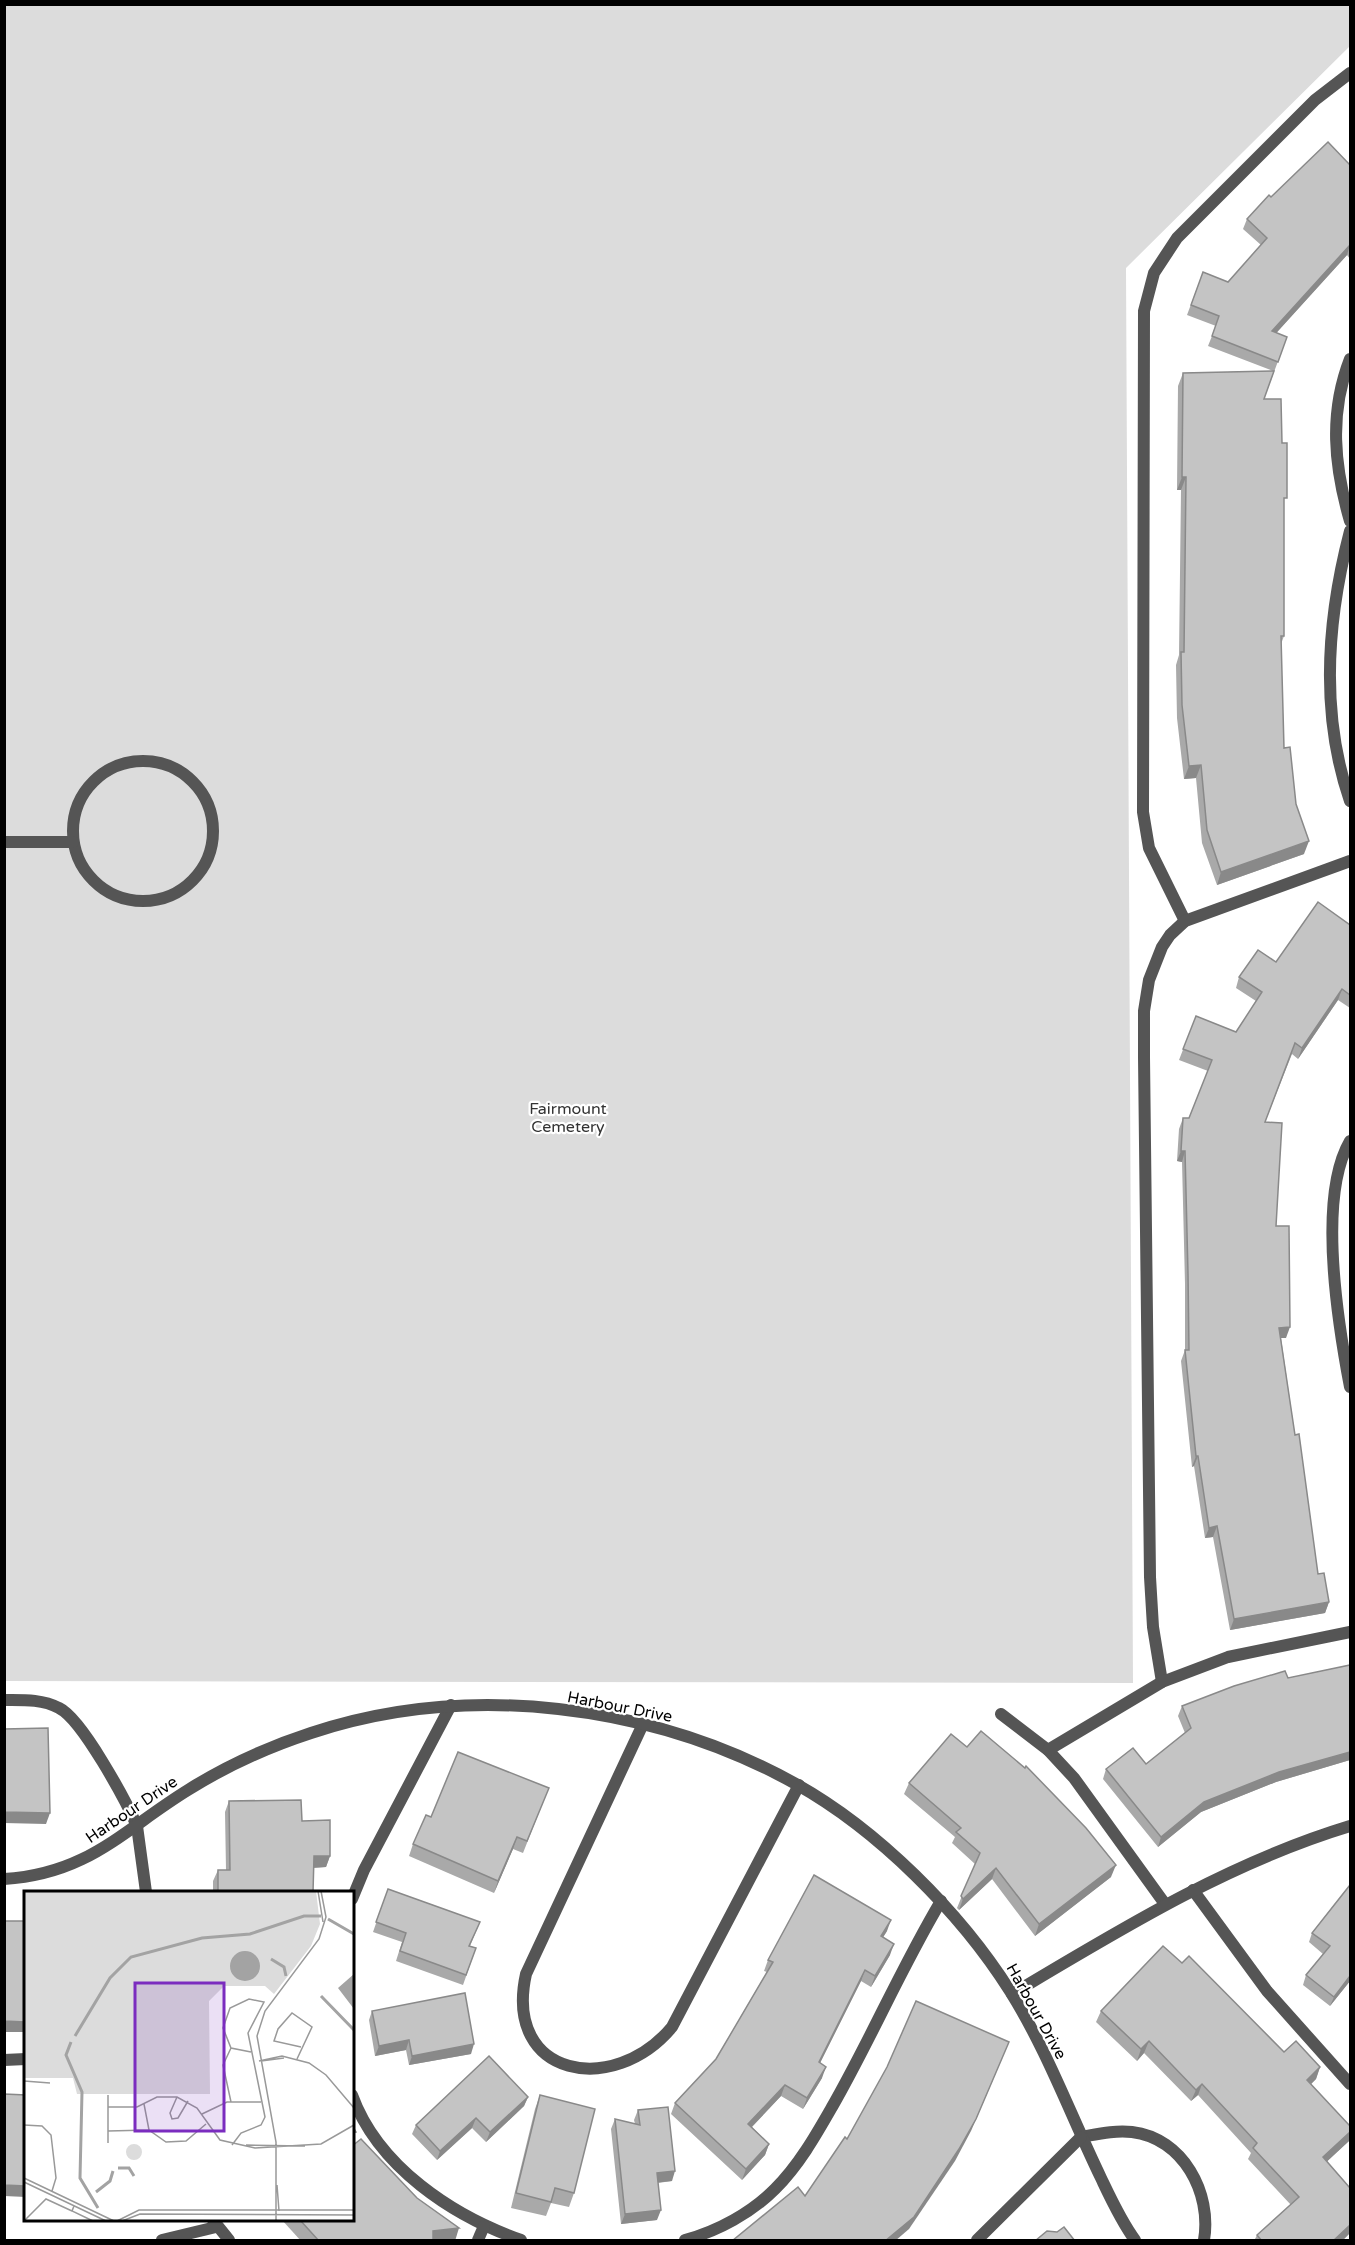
<svg xmlns="http://www.w3.org/2000/svg" width="1355" height="2245" viewBox="0 0 1355 2245" font-family="'Varela Round',sans-serif">
  <rect width="100%" height="100%" fill="#fff"/>
  <path fill="#dcdcdc" d="M5,5H1350V46L1126,268L1133,1683L5,1681Z"/>
  <g fill="none" stroke-linecap="round" stroke-linejoin="round">
    <g stroke="#555" stroke-width="12">
      <path d="M1350,359C1329,413 1334,466 1350,521"/>
      <circle cx="143" cy="831" r="70"/>
      <path d="M4,842H73"/>
      <path d="M1185,921L1149,848L1143,812L1144,311L1154,273L1177,238L1315,100L1350,73"/>
      <path d="M1162,1682L1153,1627L1150,1577L1144,1057V1011L1149,980L1162,947L1170,935L1185,921L1350,861"/>
      <path d="M4,1700C23,1700 42,1699 59,1708C82,1719 126,1801 137,1826"/>
      <path d="M1001,1714L1048,1750L1074,1778L1165,1904"/>
      <path d="M1048,1750L1162,1682L1228,1657L1350,1632"/>
      <path d="M1193,1890L1267,1991L1350,2084"/>
      <path d="M352,1899L364,1870L451,1705"/>
      <path d="M4,2060L26,2059"/>
      <path d="M352,2095C378,2167 453,2216 521,2240"/>
      <path d="M1081,2137C1098,2134 1115,2130 1132,2132C1183,2138 1212,2193 1204,2240"/>
      <path d="M478,2240L484,2226"/>
      <path d="M685,2240C718,2231 751,2213 775,2189C799,2165 816,2135 832,2107C871,2039 901,1968 941,1901"/>
    </g>
    <g stroke="#555" stroke-width="12">
      <path d="M1350,531C1327,619 1320,714 1350,801"/>
      <path d="M1350,1141C1317,1197 1338,1324 1350,1387"/>
      <path d="M643,1724L526,1974C503,2078 614,2097 672,2027L799,1785"/>
      <path d="M137,1826L146,1892"/>
      <path d="M4,1879C88,1874 123,1830 188,1790C226,1766 268,1747 311,1733C468,1681 652,1704 796,1784C878,1830 960,1912 1010,1991C1047,2050 1071,2116 1101,2178C1111,2199 1121,2221 1135,2240"/>
      <path d="M1012,1994C1121,1929 1228,1863 1350,1826"/>
      <path d="M213,2220L229,2240"/>
      <path d="M162,2240L216,2227"/>
      <path d="M977,2240L1081,2137"/>
    </g>
  </g>
  <g fill="#a9a9a9">
    <path d="M1350,165V259L1347,255L1276,333L1287,337L1264,399L1284,507V636L1281,644L1284,748L1296,804L1304,854L1217,885L1202,843L1196,778L1184,779L1177,718L1176,665L1179,655L1181,490H1177L1178,386L1183,373L1273,371L1208,346L1216,326L1187,315L1203,272L1228,282L1261,245L1243,229L1247,219L1271,197Z"/>
    <path d="M1350,925V1008L1338,1000L1298,1059L1292,1054L1265,1122L1276,1226L1286,1338H1281L1295,1435L1318,1574L1329,1602L1325,1613L1230,1630L1213,1537L1205,1538L1194,1466L1192,1467L1181,1361L1185,1350V1284L1182,1162L1177,1161L1179,1129L1183,1118H1189L1208,1071L1179,1060L1196,1016L1236,1032L1256,1001L1236,988L1239,977L1276,962Z"/>
    <path d="M1350,1665V1760L1276,1782L1201,1812L1158,1847L1103,1779L1106,1769L1146,1764L1185,1733L1178,1716L1182,1706L1288,1678Z"/>
    <path d="M909,1783L1111,1877L1035,1936L992,1879L959,1910L957,1908L975,1864L952,1843L955,1837L904,1794Z"/>
    <path d="M544,1800L523,1853L513,1849L494,1893L409,1856L413,1844L431,1817Z"/>
    <path d="M229,1801L302,1821L330,1856L326,1867L313,1868V1893H213V1881L218,1870H226L225,1812Z"/>
    <path d="M1350,1885V1981L1330,2006L1303,1985L1306,1975L1323,1954L1309,1942L1312,1933Z"/>
    <path d="M388,1889L480,1922L470,1946L476,1948L463,1985L396,1961L402,1942L373,1932Z"/>
    <path d="M887,1931L883,1937L890,1955L871,1987L861,1981L820,2063L822,2078L803,2109L781,2096L752,2127L769,2144L765,2155L742,2180L671,2114L675,2103L716,2059L767,1972L764,1971L768,1960Z"/>
    <path d="M1182,1963L1284,2052L1320,2067L1316,2079L1311,2084L1349,2141L1327,2161L1350,2233L1342,2241H1254L1257,2235L1291,2205L1248,2159L1251,2153L1198,2095L1191,2101L1144,2053L1137,2061L1096,2022L1101,2011Z"/>
    <path d="M372,2011L471,2054L409,2065L406,2050L375,2056L369,2020Z"/>
    <path d="M540,2095L574,2193L569,2207L551,2203L546,2216L511,2208L535,2109Z"/>
    <path d="M528,2097L524,2106L486,2142L472,2128L437,2160L412,2134L416,2125Z"/>
    <path d="M638,2110L672,2181L658,2183L657,2220L621,2224L611,2129L615,2119L635,2124L634,2120Z"/>
    <path d="M282,2220H352L455,2241H301Z"/>
  </g>
  <g fill="#898989">
    <path d="M1350,245L1347,255L1269,341L1272,331Z"/>
    <path d="M1182,477H1186L1181,490H1177Z"/>
    <path d="M1201,765L1196,778L1184,779L1189,766Z"/>
    <path d="M1309,841L1304,854L1217,885L1221,872Z"/>
    <path d="M1342,989L1338,1000L1298,1059L1302,1048Z"/>
    <path d="M1181,1151H1185L1182,1162L1177,1161Z"/>
    <path d="M1290,1327L1286,1338H1275L1279,1328Z"/>
    <path d="M1196,1456H1198L1194,1466L1192,1467Z"/>
    <path d="M1217,1526L1213,1537L1205,1538L1209,1528Z"/>
    <path d="M1329,1602L1325,1613L1230,1630L1234,1619Z"/>
    <path d="M1350,1752V1760L1276,1782L1201,1812L1158,1847L1161,1837L1204,1802L1279,1772Z"/>
    <path d="M4,1812L50,1813L46,1824L4,1823Z"/>
    <path d="M517,1837L513,1849L494,1893L498,1881Z"/>
    <path d="M314,1856H330L326,1867L309,1868Z"/>
    <path d="M1116,1865L1111,1877L1035,1936L1039,1924Z"/>
    <path d="M996,1868L992,1879L959,1910L963,1899Z"/>
    <path d="M891,1920L887,1931L877,1947L881,1936Z"/>
    <path d="M894,1944L890,1955L871,1987L875,1976Z"/>
    <path d="M865,1970L861,1981L815,2073L819,2062Z"/>
    <path d="M1350,1976V1981L1330,2006L1334,1997Z"/>
    <path d="M26,2020V2027L24,2032H4V2021Z"/>
    <path d="M409,2040L406,2050L375,2056L379,2046Z"/>
    <path d="M1149,2041L1144,2053L1137,2061L1141,2049Z"/>
    <path d="M1009,2042L971,2131L955,2161L909,2229L895,2241H885Z"/>
    <path d="M474,2044L471,2054L409,2065L412,2056Z"/>
    <path d="M826,2067L822,2078L803,2109L807,2098Z"/>
    <path d="M1320,2067L1316,2079L1303,2092L1307,2080Z"/>
    <path d="M1202,2084L1198,2095L1191,2101L1196,2090Z"/>
    <path d="M785,2085L781,2096L744,2135L748,2124Z"/>
    <path d="M528,2097L524,2106L486,2142L490,2132Z"/>
    <path d="M476,2118L472,2128L437,2160L440,2151Z"/>
    <path d="M1350,2132L1349,2141L1319,2169L1323,2157Z"/>
    <path d="M769,2144L765,2155L742,2180L746,2169Z"/>
    <path d="M675,2171L672,2181L653,2183L657,2173Z"/>
    <path d="M4,2185L26,2186V2197L4,2196Z"/>
    <path d="M661,2210L657,2220L621,2224L625,2214Z"/>
    <path d="M1350,2225V2233L1342,2241H1333Z"/>
    <path d="M459,2228L455,2241H429L433,2231Z"/>
  </g>
  <g fill="#c4c4c4" stroke="#898989" stroke-width="1.5">
    <path d="M1328,142L1350,165V245L1272,331L1287,337L1278,362L1212,336L1219,316L1191,305L1203,272L1228,282L1267,238L1247,219L1269,195L1271,197Z"/>
    <path d="M1274,371L1264,399H1281L1282,443H1287V498H1284V636H1281L1284,748L1290,747L1296,804L1309,841L1221,872L1207,830L1201,765L1189,766L1182,705L1181,652H1184L1186,477H1182L1183,373Z"/>
    <path d="M1318,902L1350,925V995L1342,989L1302,1048L1295,1043L1265,1122L1282,1123L1276,1226H1289L1290,1327L1279,1328L1295,1435L1299,1434L1318,1574L1324,1573L1329,1602L1234,1619L1217,1526L1209,1528L1198,1456H1196L1185,1350H1189L1188,1273L1185,1151H1181L1183,1118H1189L1212,1060L1183,1049L1196,1016L1236,1032L1262,992L1239,977L1258,950L1276,962Z"/>
    <path d="M1350,1665V1752L1279,1772L1204,1802L1161,1837L1106,1769L1133,1748L1146,1764L1191,1728L1182,1706L1234,1686L1285,1671L1288,1678Z"/>
    <path d="M48,1728L50,1813L4,1812V1729Z"/>
    <path d="M981,1731L1025,1768L1026,1766L1086,1828L1116,1865L1039,1924L996,1868L963,1899L961,1896L980,1853L956,1832L961,1828L909,1783L951,1734L967,1747Z"/>
    <path d="M458,1752L549,1788L527,1841L517,1837L498,1881L413,1844L426,1815L431,1817Z"/>
    <path d="M301,1800L302,1821L330,1820V1856H314L313,1893H218V1870H230L229,1801Z"/>
    <path d="M814,1875L891,1920L881,1936L894,1944L875,1976L865,1970L819,2062L826,2067L807,2098L785,2085L748,2124L769,2144L746,2169L675,2103L716,2059L773,1962L768,1960Z"/>
    <path d="M1350,1885V1976L1334,1997L1306,1975L1330,1946L1312,1933Z"/>
    <path d="M388,1889L480,1922L469,1946L476,1948L466,1975L400,1951L406,1933L376,1922Z"/>
    <path d="M4,1921H26V2022L4,2021Z"/>
    <path d="M1163,1946L1182,1963L1189,1956L1284,2052L1296,2041L1320,2067L1307,2080L1350,2126V2132L1323,2157L1350,2188V2225L1333,2241H1262L1257,2235L1299,2197L1253,2148L1257,2143L1202,2084L1196,2090L1149,2041L1141,2049L1101,2011Z"/>
    <path d="M465,1993L474,2044L412,2056L409,2040L379,2046L372,2011Z"/>
    <path d="M916,2001L1009,2042L976,2119L959,2149L914,2217L885,2241H732L798,2187L805,2196L845,2137L847,2139L887,2067Z"/>
    <path d="M489,2056L528,2097L490,2132L476,2118L440,2151L416,2125Z"/>
    <path d="M4,2094L26,2095V2186L4,2185Z"/>
    <path d="M540,2095L595,2109L574,2193L555,2188L551,2202L516,2193Z"/>
    <path d="M668,2107L675,2171L657,2173L661,2210L625,2214L615,2119L640,2125L638,2110Z"/>
    <path d="M352,2125L356,2132L352,2133Z"/>
    <path d="M361,2139L417,2198L459,2228L433,2231V2241H319L300,2220H352V2146Z"/>
    <path d="M1064,2227L1075,2241H1035L1047,2231L1057,2232Z"/>
  </g>
  <g text-anchor="middle" stroke-width="4.5" stroke-linejoin="round" paint-order="stroke">
    <g font-size="16" fill="#333" stroke="#fff">
      <text x="568" y="1114">Fairmount<tspan x="568" dy="18">Cemetery</tspan></text>
    </g>
    <g font-size="16" fill="#000" stroke="#fff">
      <text transform="translate(620 1706) rotate(11)" y="6">Harbour Drive</text>
      <text transform="translate(131 1809) rotate(-34)" y="6">Harbour Drive</text>
      <text transform="translate(1037 2011) rotate(61)" y="6">Harbour Drive</text>
    </g>
  </g>
  <g transform="translate(24 1891)">
    <rect width="330" height="330" fill="#fff"/>
    <path d="M0,0H292L296,33L287,55L250,103L241,95H200L185,110L186,203H53L49,187H0ZM102 261a8 8 0 1 1 16 0a8 8 0 1 1-16 0Z" fill="#dcdcdc"/>
    <path d="M206 75a15 15 0 1 1 30 0a15 15 0 1 1-30 0ZM330,83V118L314,97Z" fill="#a3a3a3"/>
    <path fill="none" stroke="#a3a3a3" stroke-width="3" d="M304,28L330,43M247,68L260,76L262,85M297,105L330,139M51,145L86,87L107,66L178,47L226,43L280,25H297M47,151L42,164L58,201L56,287L74,317M94,277H105L110,285M72,301L86,290L89,280"/>
    <path fill="none" stroke="#999" stroke-width="1.5" d="M294,0L299,31M273,168L288,136L268,122L254,138L250,150L277,156M235,170L258,165L285,172L302,184L330,217M237,170L260,167M0,190L26,192M153,206L146,222L148,228L154,227L164,210M207,211L199,174L207,157M120,213L125,239L142,251L162,250L182,233M84,216H113L133,206H153L173,217L196,249L231,257L297,253L330,234M178,223L203,211H237M0,234L18,235L27,244L32,287L28,300M84,240L125,239M84,252V204M208,254L217,242L237,234L241,226L224,142L240,111L225,108L206,117L199,137L207,157L227,161M222,254L281,255M0,287L90,330M0,291L82,330M253,294L255,320M50,315L48,320L69,330M0,330L22,308L48,320M93,330L115,319H330M98,330L116,323L330,324M252,330V251L233,145L241,120L295,48L302,26L297,0"/>
    <path fill="#7b2cbf" fill-opacity="0.15" stroke="#7b2cbf" stroke-width="3" d="M111,92H200V240H111Z"/>
    <rect width="330" height="330" fill="none" stroke="#000" stroke-width="3"/>
  </g>
  <rect width="1355" height="2245" fill="none" stroke="#000000" stroke-width="12"/>
</svg>
